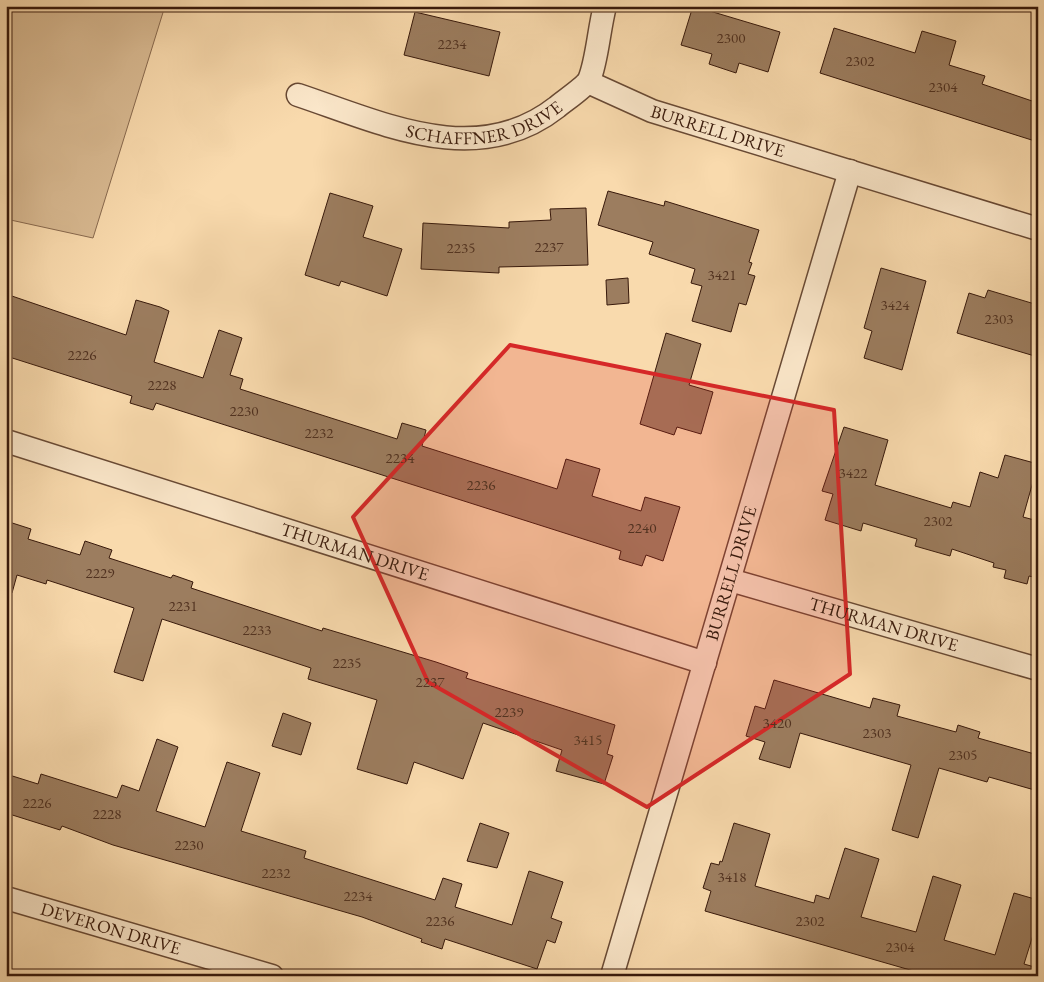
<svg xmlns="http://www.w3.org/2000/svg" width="1044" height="982" viewBox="0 0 1044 982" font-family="'EB Garamond',serif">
  <rect width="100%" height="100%" fill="#f9daad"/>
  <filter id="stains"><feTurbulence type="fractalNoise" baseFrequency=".004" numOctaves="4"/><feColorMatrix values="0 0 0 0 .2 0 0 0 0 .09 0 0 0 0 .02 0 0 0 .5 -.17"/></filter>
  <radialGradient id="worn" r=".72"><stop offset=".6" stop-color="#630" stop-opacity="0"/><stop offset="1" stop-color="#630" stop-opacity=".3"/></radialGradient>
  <path fill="#d8b991" stroke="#88694e" d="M6,6H165L93,238L6,219Z"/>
  <g fill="#9c7d5f" stroke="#38190b">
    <path d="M693,6L780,32L768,72L739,63L736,73L709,64L712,54L681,45Z"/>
    <path d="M415,12L500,32L489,76L404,55Z"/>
    <path d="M834,28L915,53L922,31L956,41L949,65L985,76L982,84L1038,103V142L820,73Z"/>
    <path d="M608,191L664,206L665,201L759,230L749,262L752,263L748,274L755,276L746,305L739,303L731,332L692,321L702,286L691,283L695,269L649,254L653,242L598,225Z"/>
    <path d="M330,193L373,206L363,237L402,249L387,296L341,281L339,286L305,275Z"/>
    <path d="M586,208L588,265L499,267V273L421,269L423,223L509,228V222L551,220L550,209Z"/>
    <path d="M881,268L926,281L902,370L864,358L872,331L864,328Z"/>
    <path d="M628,278L629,303L607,305L606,280Z"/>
    <path d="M988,290L1038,305V357L957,333L969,293L985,298Z"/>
    <path d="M6,294L126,335L136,300L160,307L169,311L154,362L203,378L219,330L242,338L230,375L243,379L240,389L397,439L402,423L426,430L422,446L557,489L566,459L600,469L592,496L641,511L645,497L680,507L663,561L646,555L642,566L619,559L621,551L156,403L153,410L130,403L132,396L6,356Z"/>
    <path d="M666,333L701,344L689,385L713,392L701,434L677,427L674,435L640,424Z"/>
    <path d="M844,427L888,440L875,485L951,508L953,502L970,507L980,472L998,478L1005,455L1038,464L1023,517L1038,521V578L1029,576L1027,584L1004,578L1006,570L993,567L994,563L952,549L950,556L915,546L917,539L863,523L861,531L825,520L833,494L822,491Z"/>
    <path d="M6,521L31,529L28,539L80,555L85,541L112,550L109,558L171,578L173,575L193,582L191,588L322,631L323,628L436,662L468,673L466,678L615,725L607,754L613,756L604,784L556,771L562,750L483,723L463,779L414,762L407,784L357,769L377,700L308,679L311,668L162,619L143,681L114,672L134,608L47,580L46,584L17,575L12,593L6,592Z"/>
    <path d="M774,680L870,708L873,698L900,705L897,716L956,732L958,725L980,732L978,738L1038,755V791L989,777L987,782L939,768L918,838L892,830L911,765L800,733L790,768L759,759L765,742L746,736L755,706L765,709Z"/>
    <path d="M283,713L311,723L301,755L272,746Z"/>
    <path d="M157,739L178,747L156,811L205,827L227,762L260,773L241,831L306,851L304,858L435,900L443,878L462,884L455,907L512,925L529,871L563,882L551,918L562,922L555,943L547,940L537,969L445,939L442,949L421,942L422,939L362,917L113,845L62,826L60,830L6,813V774L38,784L41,774L117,798L122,785L139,791Z"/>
    <path d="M480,823L509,833L497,868L467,861Z"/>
    <path d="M734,823L770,834L755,886L814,903L816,895L829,899L845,848L879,859L861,917L916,932L933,876L961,885L944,940L995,955L1014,893L1038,900V919L1024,964L1038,968V976H931L705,911L711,891L703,888L711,863L719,865L720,861L722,862Z"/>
  </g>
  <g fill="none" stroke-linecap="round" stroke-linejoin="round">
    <defs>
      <g id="minor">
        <path id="s1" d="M588,82L652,111L1038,229"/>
        <path id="s2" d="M298,95C382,123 477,170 557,107C564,101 585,87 589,80C597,62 599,28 605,6"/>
        <path id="s3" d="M6,441L705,663"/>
        <path id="s4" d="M730,580L1038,669"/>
        <path id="s5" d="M6,898L272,976"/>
        <path id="s6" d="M612,976L850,171"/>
      </g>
    </defs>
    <use href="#minor" stroke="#684934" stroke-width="25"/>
    <use href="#minor" stroke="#fbe7ca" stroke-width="22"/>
  </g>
  <path fill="#d62828" fill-opacity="0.2" stroke="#d62828" stroke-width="4" stroke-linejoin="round" d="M510,345L834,410L850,674L647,807L428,682L353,517Z"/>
  <g text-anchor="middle" stroke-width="5" stroke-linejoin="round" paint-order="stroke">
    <g font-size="15" fill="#513220">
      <text x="731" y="43">2300</text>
      <text x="452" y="49">2234</text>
      <text x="860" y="66">2302</text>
      <text x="943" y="92">2304</text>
      <text x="549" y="252">2237</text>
      <text x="461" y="253">2235</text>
      <text x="722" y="280">3421</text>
      <text x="895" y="310">3424</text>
      <text x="999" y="324">2303</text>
      <text x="82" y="360">2226</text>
      <text x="162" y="390">2228</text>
      <text x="244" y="416">2230</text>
      <text x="319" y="438">2232</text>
      <text x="400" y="463">2234</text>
      <text x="853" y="478">3422</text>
      <text x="481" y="490">2236</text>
      <text x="938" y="526">2302</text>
      <text x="642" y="533">2240</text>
      <text x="100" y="578">2229</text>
      <text x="183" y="611">2231</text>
      <text x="257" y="635">2233</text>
      <text x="347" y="668">2235</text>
      <text x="430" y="687">2237</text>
      <text x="509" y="717">2239</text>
      <text x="777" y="728">3420</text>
      <text x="877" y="738">2303</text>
      <text x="588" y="745">3415</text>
      <text x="963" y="760">2305</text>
      <text x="37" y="808">2226</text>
      <text x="107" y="819">2228</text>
      <text x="189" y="850">2230</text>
      <text x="276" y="878">2232</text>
      <text x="732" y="882">3418</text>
      <text x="358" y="901">2234</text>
      <text x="440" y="926">2236</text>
      <text x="810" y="926">2302</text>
      <text x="900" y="952">2304</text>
    </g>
    <g font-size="18" fill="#38190b" stroke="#fbe7ca">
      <text dy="6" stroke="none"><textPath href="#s2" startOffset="195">SCHAFFNER DRIVE</textPath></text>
      <text dy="6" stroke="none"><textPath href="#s1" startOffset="139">BURRELL DRIVE</textPath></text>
      <text dy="6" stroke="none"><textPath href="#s3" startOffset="366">THURMAN DRIVE</textPath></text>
      <text dy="6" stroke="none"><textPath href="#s6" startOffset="420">BURRELL DRIVE</textPath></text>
      <text dy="6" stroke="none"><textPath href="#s4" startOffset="160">THURMAN DRIVE</textPath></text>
      <text dy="6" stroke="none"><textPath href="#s5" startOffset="109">DEVERON DRIVE</textPath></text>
    </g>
  </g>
  <rect width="1044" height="982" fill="none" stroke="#f9daad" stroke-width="25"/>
  <rect x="8" y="8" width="1029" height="967" fill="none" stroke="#38190b" stroke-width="2.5"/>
  <rect x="12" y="12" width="1019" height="957" fill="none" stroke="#38190b"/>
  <rect width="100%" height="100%" filter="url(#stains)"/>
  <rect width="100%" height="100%" fill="url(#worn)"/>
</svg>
